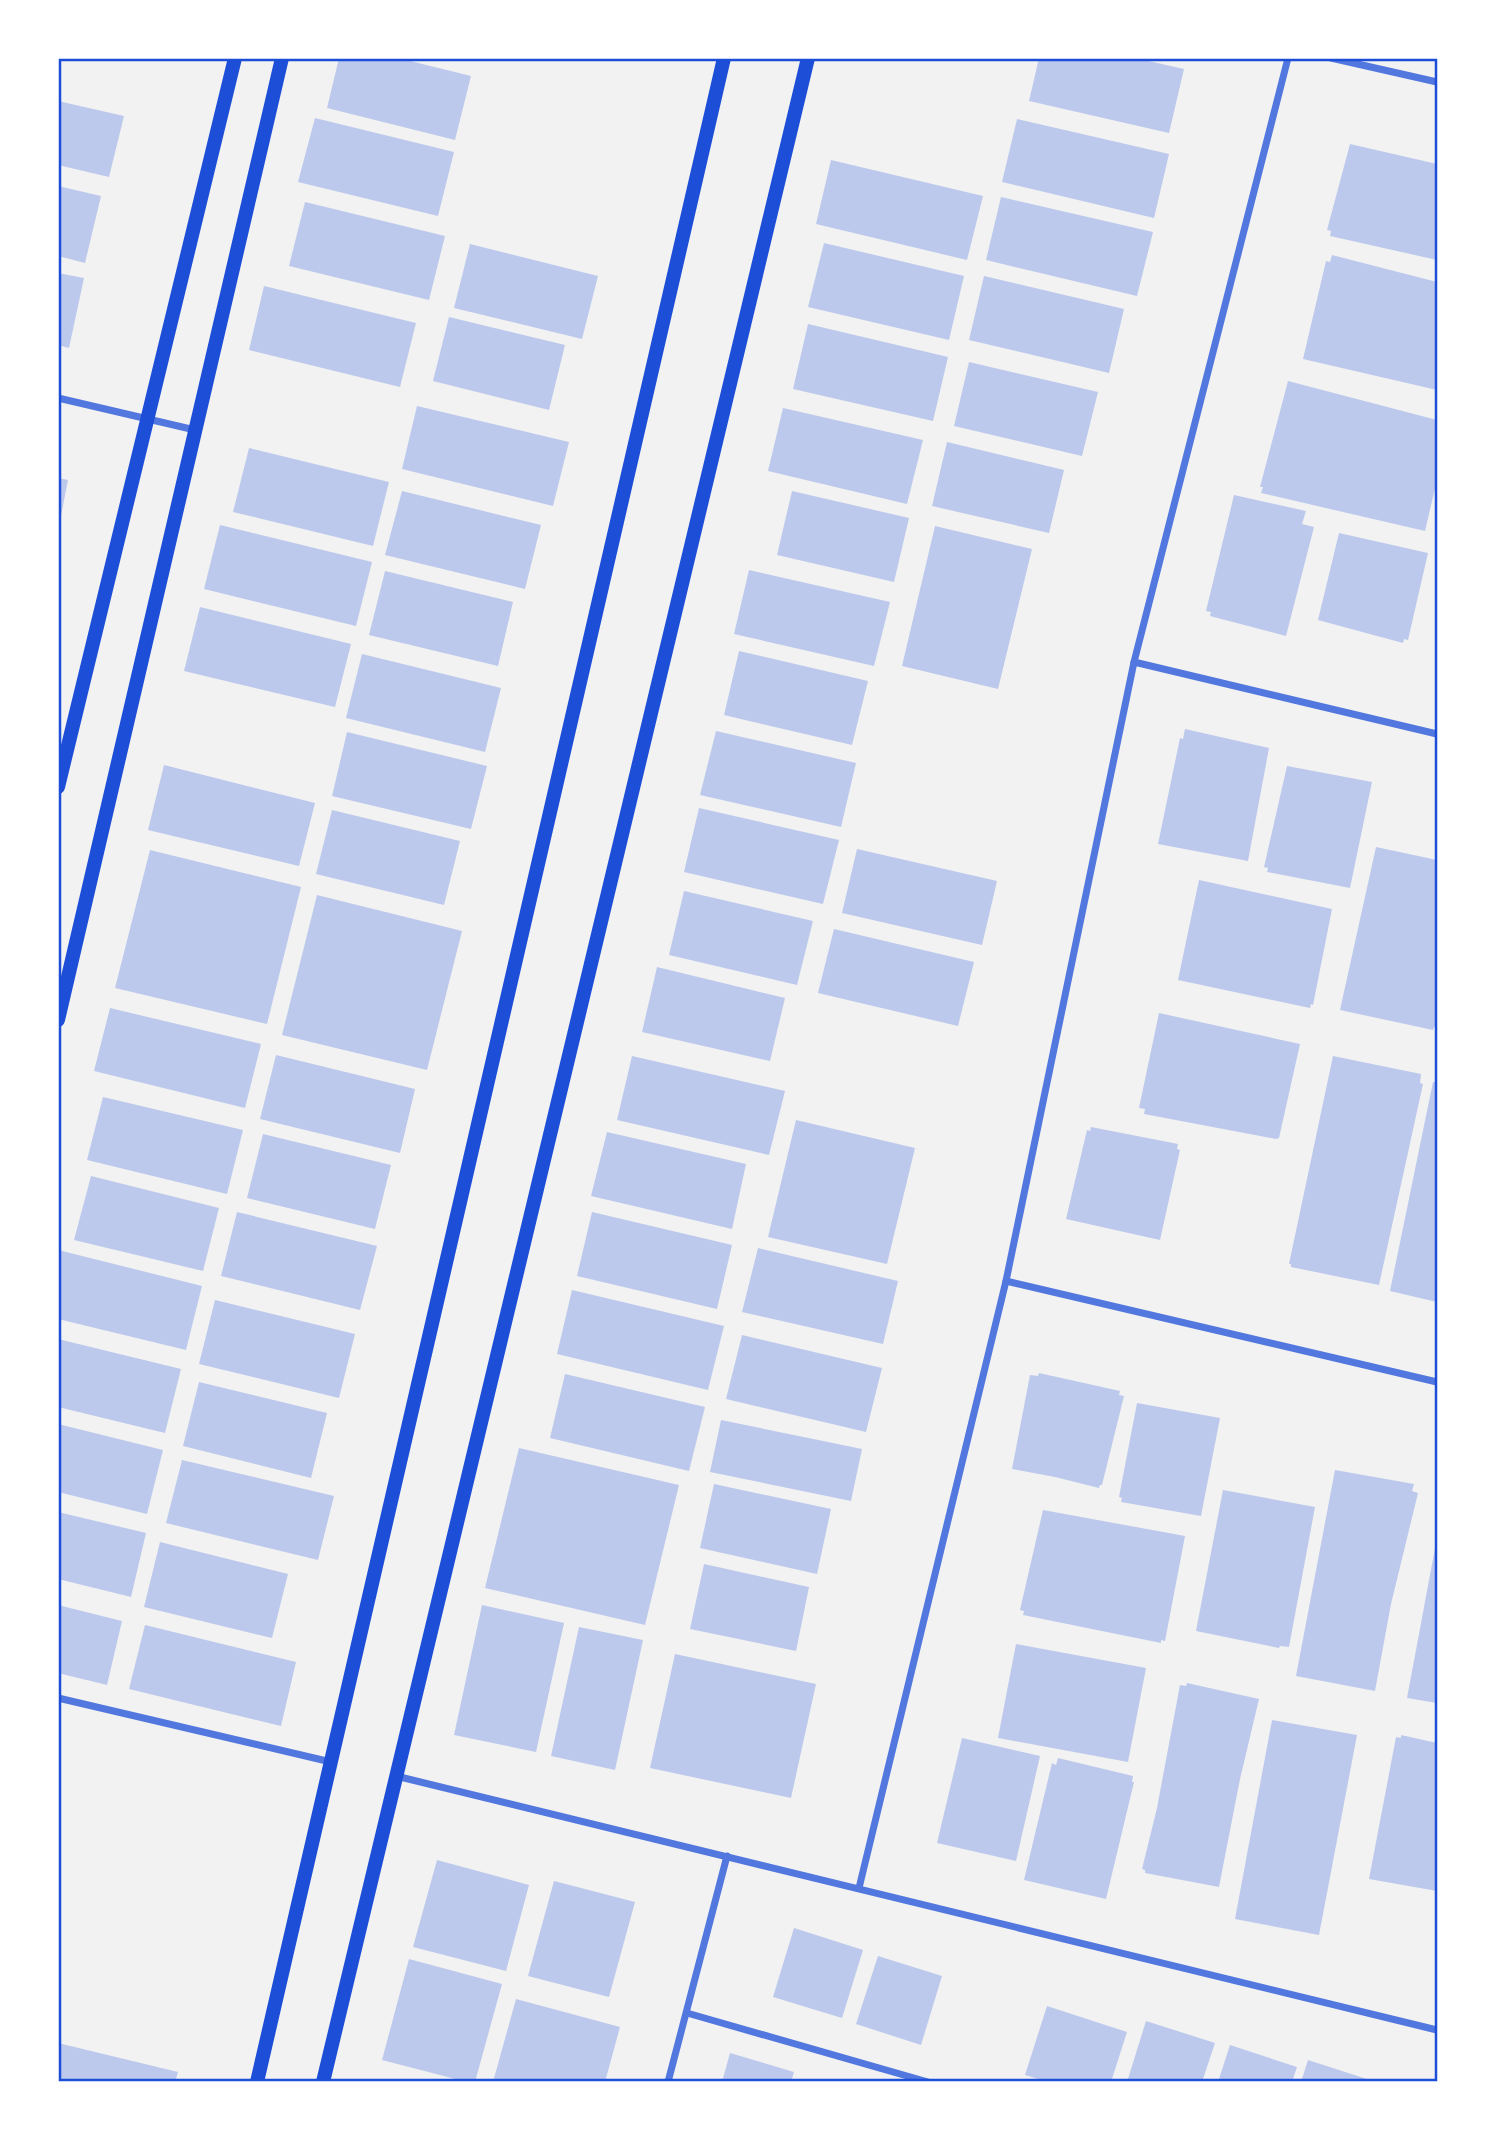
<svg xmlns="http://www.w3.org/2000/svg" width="1495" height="2140" viewBox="0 0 1495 2140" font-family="'IBM Plex Serif',serif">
  <rect width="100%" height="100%" fill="#f2f2f2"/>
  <g fill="#bdc9ec">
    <path d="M339,58H398L471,76L455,140L327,108Z"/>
    <path d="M1039,58H1135L1184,69L1169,133L1029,101Z"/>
    <path d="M58,101L124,116L109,177L58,165Z"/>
    <path d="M315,118L454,152L438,216L298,182Z"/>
    <path d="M1017,119L1169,154L1154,218L1002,182Z"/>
    <path d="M1350,144L1437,164V260L1330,236L1331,231L1327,230Z"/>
    <path d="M831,160L983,196L967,260L816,224Z"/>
    <path d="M58,186L101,196L85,263L58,256Z"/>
    <path d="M1001,197L1153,232L1137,296L986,260Z"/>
    <path d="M305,202L445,236L429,300L289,266Z"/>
    <path d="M824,243L964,276L949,340L808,307Z"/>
    <path d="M470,244L598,276L582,339L454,308Z"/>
    <path d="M1332,255L1437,282V390L1303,359L1326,261L1330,262Z"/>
    <path d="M58,273L84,278L69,348L58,345Z"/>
    <path d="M984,276L1124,309L1109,373L969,340Z"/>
    <path d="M264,286L416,323L400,387L249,350Z"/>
    <path d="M449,317L565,345L549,410L433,381Z"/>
    <path d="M808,324L948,357L933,421L793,389Z"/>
    <path d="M969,362L1098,392L1082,456L954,426Z"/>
    <path d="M1288,381L1437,420V480L1425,531L1261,493L1263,487H1260Z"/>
    <path d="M417,406L569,442L553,506L402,469Z"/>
    <path d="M783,408L923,440L907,504L768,471Z"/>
    <path d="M947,442L1064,470L1049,533L932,506Z"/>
    <path d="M249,448L389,482L373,546L233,512Z"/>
    <path d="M58,478L68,480L59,526H58Z"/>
    <path d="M402,491L541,525L525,589L385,555Z"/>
    <path d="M792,491L909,518L894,582L777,555Z"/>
    <path d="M1234,495L1306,511L1302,524L1314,527L1286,636L1210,616L1211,612L1206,611Z"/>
    <path d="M220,525L372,562L356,626L204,589Z"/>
    <path d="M935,526L1032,549L998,689L902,666Z"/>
    <path d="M1339,533L1428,553L1408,640L1404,639L1403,643L1318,620Z"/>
    <path d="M749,570L890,602L874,666L734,634Z"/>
    <path d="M385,571L513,602L498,666L369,635Z"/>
    <path d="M200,607L351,644L335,707L184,671Z"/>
    <path d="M739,651L868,681L852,745L724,715Z"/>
    <path d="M362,654L501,688L485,752L346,718Z"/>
    <path d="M1185,729L1269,748L1248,861L1158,844L1180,738L1183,739Z"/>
    <path d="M716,731L856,763L841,827L700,795Z"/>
    <path d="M347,732L487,766L471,829L332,796Z"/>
    <path d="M164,765L315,803L299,866L148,830Z"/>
    <path d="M1287,766L1372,782L1350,888L1267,872L1268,868L1264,867Z"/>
    <path d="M699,808L839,840L823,904L684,872Z"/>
    <path d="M332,810L460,841L444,905L316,874Z"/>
    <path d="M1376,847L1437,860V1027H1434L1433,1030L1340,1010Z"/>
    <path d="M857,849L997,881L982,945L842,913Z"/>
    <path d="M150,850L301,887L267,1024L115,988Z"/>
    <path d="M1199,880L1332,909L1313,1005L1311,1004L1310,1008L1178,980Z"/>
    <path d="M684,891L813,921L797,985L669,955Z"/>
    <path d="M317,895L462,931L427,1070L282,1035Z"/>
    <path d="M834,929L974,962L958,1026L818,993Z"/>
    <path d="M657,967L785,998L770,1061L642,1032Z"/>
    <path d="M110,1008L261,1044L245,1108L94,1071Z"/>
    <path d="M1159,1013L1300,1044L1279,1138L1276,1139L1144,1114L1145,1109L1139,1108Z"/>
    <path d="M276,1055L415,1089L400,1153L260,1119Z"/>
    <path d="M632,1056L785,1091L769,1155L617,1120Z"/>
    <path d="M1333,1056L1421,1074L1420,1083L1423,1084L1379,1285L1291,1267V1264H1289Z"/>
    <path d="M1433,1082H1437V1302L1390,1291Z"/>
    <path d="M103,1097L243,1130L227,1194L87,1160Z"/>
    <path d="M796,1120L915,1148L887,1264L768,1237Z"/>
    <path d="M1091,1127L1178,1144L1177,1149L1180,1150L1160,1240L1066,1219L1087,1130L1090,1131Z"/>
    <path d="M607,1132L746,1164L732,1229L591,1196Z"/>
    <path d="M263,1134L391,1165L375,1229L247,1198Z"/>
    <path d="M91,1176L219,1208L203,1271L74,1240Z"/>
    <path d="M237,1212L377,1246L360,1310L221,1276Z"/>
    <path d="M592,1212L732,1245L717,1309L577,1276Z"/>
    <path d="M758,1248L898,1281L883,1344L742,1312Z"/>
    <path d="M58,1250L202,1286L186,1350L58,1319Z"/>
    <path d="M572,1290L724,1326L708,1390L557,1354Z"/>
    <path d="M215,1300L355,1334L339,1398L199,1364Z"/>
    <path d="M742,1335L882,1368L866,1432L726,1399Z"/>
    <path d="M58,1339L181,1369L165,1433L58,1407Z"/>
    <path d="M1039,1373L1120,1391L1119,1395L1124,1396L1102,1485H1100L1099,1488L1055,1477L1012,1469L1030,1375L1038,1376Z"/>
    <path d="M565,1374L705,1407L689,1471L550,1438Z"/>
    <path d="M199,1382L327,1413L311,1478L183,1446Z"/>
    <path d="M1137,1403L1220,1418L1201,1516L1121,1502L1122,1498L1119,1497Z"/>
    <path d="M721,1420L862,1449L851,1501L710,1472Z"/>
    <path d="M58,1424L163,1450L147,1514L58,1492Z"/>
    <path d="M519,1448L679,1485L645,1625L485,1588Z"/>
    <path d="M182,1460L334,1496L318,1560L166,1523Z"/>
    <path d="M1335,1470L1414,1484L1412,1491L1418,1493L1391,1604L1375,1691L1296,1676Z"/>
    <path d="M714,1484L831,1509L817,1574L700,1548Z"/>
    <path d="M1223,1490L1315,1507L1289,1647L1280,1646L1279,1648L1196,1631Z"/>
    <path d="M1043,1510L1185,1536L1165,1641L1161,1640V1643L1023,1615L1024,1611L1020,1610Z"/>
    <path d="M58,1512L146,1533L131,1597L58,1579Z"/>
    <path d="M160,1542L288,1574L272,1638L144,1607Z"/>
    <path d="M1436,1543L1437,1544V1703L1407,1698Z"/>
    <path d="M704,1564L809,1587L796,1651L690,1629Z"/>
    <path d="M58,1605L122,1621L107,1685L58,1673Z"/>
    <path d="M482,1605L564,1623L536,1752L454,1735Z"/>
    <path d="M145,1625L296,1662L281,1726L129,1689Z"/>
    <path d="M579,1627L643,1640L615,1770L551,1756Z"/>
    <path d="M1016,1644L1146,1668L1128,1762L998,1738Z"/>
    <path d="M675,1654L816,1684L791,1798L650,1768Z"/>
    <path d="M1187,1683L1259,1699L1240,1779L1219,1887L1145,1873V1870L1142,1869L1157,1808L1180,1685L1186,1686Z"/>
    <path d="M1272,1720L1357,1735L1319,1935L1235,1919Z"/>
    <path d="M1401,1735L1437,1743V1891L1369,1879L1396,1737L1401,1738Z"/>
    <path d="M962,1738L1040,1756L1016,1861L937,1843Z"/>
    <path d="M1058,1758L1133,1776L1132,1782H1134L1106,1899L1024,1880L1052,1763L1056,1765Z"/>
    <path d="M437,1860L529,1885L506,1971L413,1947Z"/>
    <path d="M554,1881L635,1902L609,1997L528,1976Z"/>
    <path d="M794,1928L863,1950L842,2018L773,1997Z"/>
    <path d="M878,1956L942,1976L921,2045L856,2024Z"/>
    <path d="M409,1959L502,1984L475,2082H467L382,2060Z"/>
    <path d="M516,1999L620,2027L605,2082H493Z"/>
    <path d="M1047,2006L1127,2032L1111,2082H1048L1025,2075Z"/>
    <path d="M1146,2021L1215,2043L1202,2082H1127Z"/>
    <path d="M58,2043L178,2072L175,2082H58Z"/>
    <path d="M1230,2045L1297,2067L1292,2082H1218Z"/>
    <path d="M730,2053L794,2072L791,2082H722Z"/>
    <path d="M1308,2060L1370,2080L1369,2082H1301Z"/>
  </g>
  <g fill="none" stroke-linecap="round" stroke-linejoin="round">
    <g stroke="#5277de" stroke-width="7">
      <path d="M1331,58L1437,82"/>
      <path d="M58,398L195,430"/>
      <path d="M1134,662L1437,734"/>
      <path d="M1006,1281L1437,1382"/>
      <path d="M58,1698L331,1762"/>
      <path d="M396,1776L1437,2030"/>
      <path d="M859,1888L1006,1281L1134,662L1288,58"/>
      <path d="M687,2013L928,2082"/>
      <path d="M668,2082L727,1856"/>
    </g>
    <g stroke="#1d4ed8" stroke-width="14">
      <path d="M58,787L235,58"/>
      <path d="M58,1020L282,58"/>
      <path d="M257,2082L724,58"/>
      <path d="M323,2082L808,58"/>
    </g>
  </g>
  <rect width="1495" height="2140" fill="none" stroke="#ffffff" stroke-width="119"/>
  <rect x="60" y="60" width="1376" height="2020" fill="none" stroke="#1d4ed8" stroke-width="2.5"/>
</svg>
